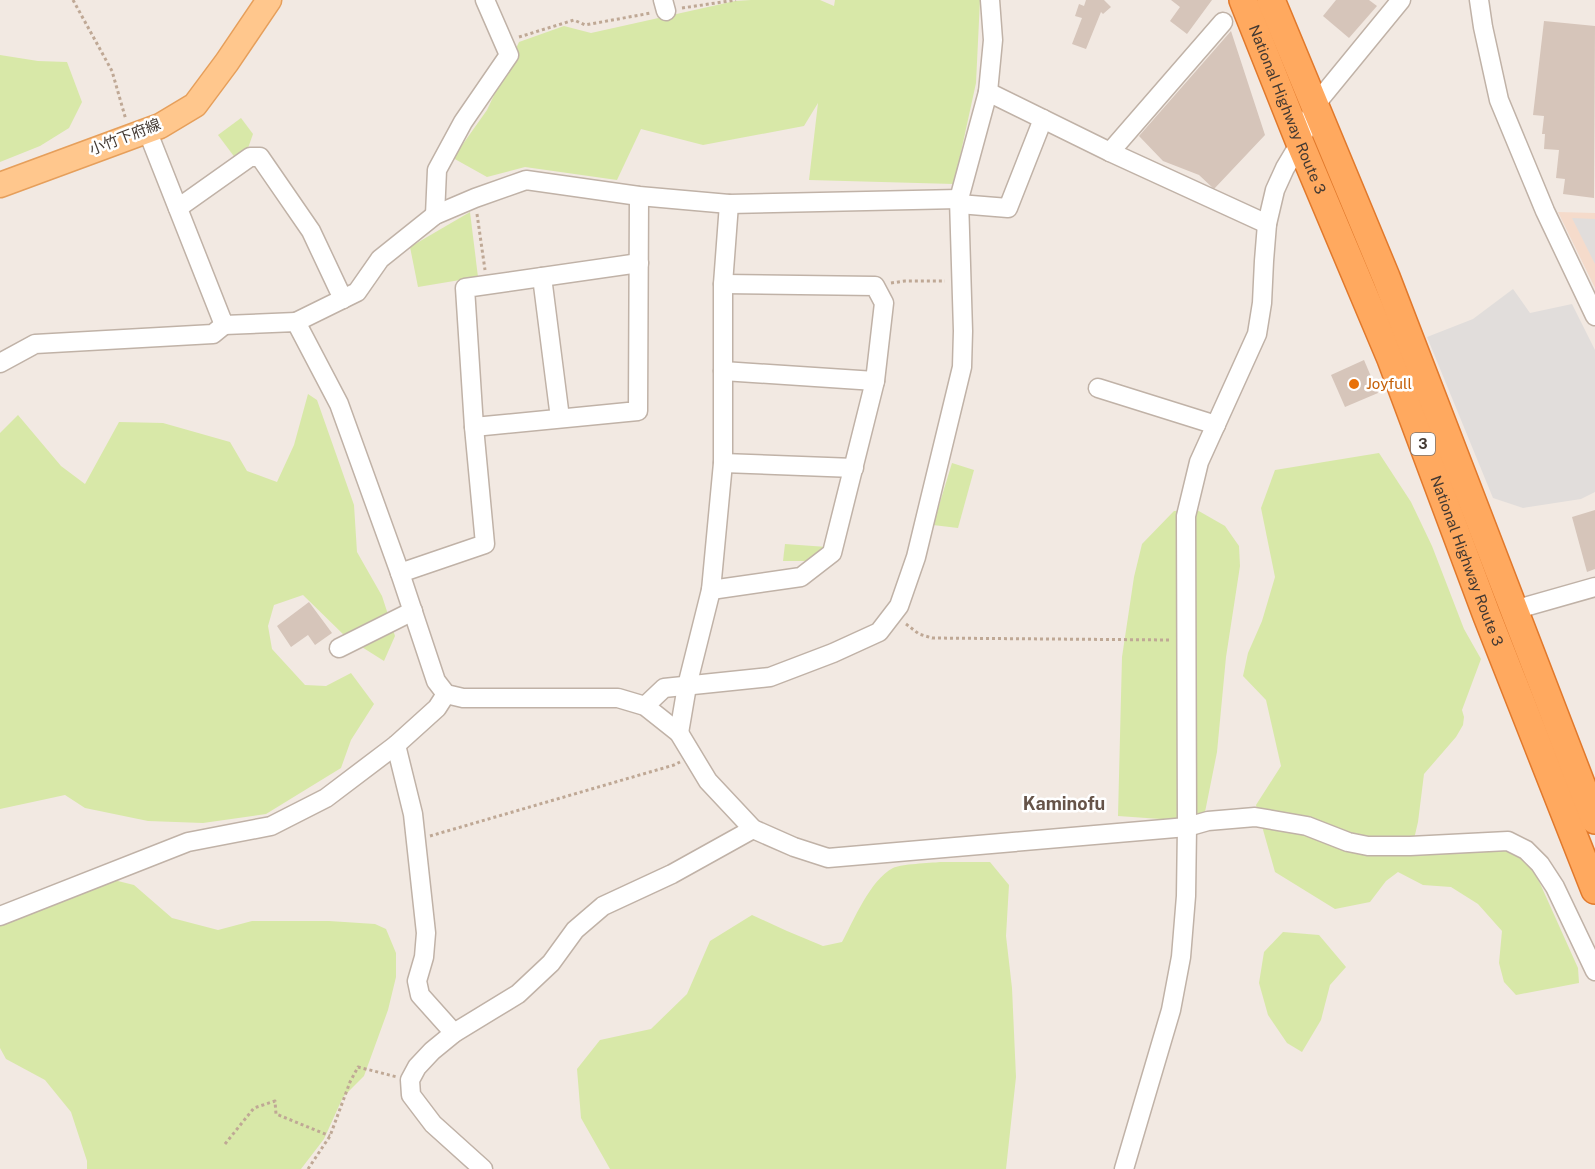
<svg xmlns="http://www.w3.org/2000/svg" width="1595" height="1169" viewBox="0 0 1595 1169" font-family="'Public Sans','Noto Sans JP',sans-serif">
  <rect width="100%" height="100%" fill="#f2e9e2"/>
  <path fill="#f5dbcb" d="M1558,212L1595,213V288Z"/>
  <g fill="#d8e8a8">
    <path d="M751,0H820L834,6L835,0H980L976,83L954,184L809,180L818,103L804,126L703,145L641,129L617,180L525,167L487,177L453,158L487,110L519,42L564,26L591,33L735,1Z"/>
    <path d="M0,55L38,61L67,62L82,102L69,128L40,146L0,162Z"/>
    <path d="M241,118L253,134L247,151L236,159L218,135Z"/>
    <path d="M470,212L478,277L418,287L410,247Z"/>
    <path d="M308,394L317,400L354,505L357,552L382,596L395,636L384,661L346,637L303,595L274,605L268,626L272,649L305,685L326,686L351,673L374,704L351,740L341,768L266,814L203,823L148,821L85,808L65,795L0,809V433L18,415L61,466L85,484L119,422L163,423L230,442L247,471L277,482L294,445Z"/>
    <path d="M1379,453L1411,502L1432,546L1464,629L1481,659L1462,710L1464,717L1463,725L1456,737L1424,774L1418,822L1414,839L1506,846L1534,870L1578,968L1579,983L1516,995L1504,982L1499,963L1502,931L1478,904L1451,887L1423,885L1398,872L1386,881L1370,902L1335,909L1275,872L1256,805L1281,766L1266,700L1243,676L1248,653L1262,621L1275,577L1261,508L1275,470Z"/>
    <path d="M952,463L974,470L958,528L933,525Z"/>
    <path d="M1197,510L1225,526L1239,546L1240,566L1226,657L1217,752L1203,822L1118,816L1122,657L1134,577L1142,544L1174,511Z"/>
    <path d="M785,544L827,547L814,561H783Z"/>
    <path d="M940,862H990L1009,885L1006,936L1012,988L1016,1077L1006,1169H610L581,1118L577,1069L600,1040L651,1029L687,994L710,941L752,915L787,931L823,946L842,942C854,920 870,880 893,868C901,864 930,863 940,862Z"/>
    <path d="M114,880L134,885L172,918L218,930L252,921H329L375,924L386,929L396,953V977L388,1010L364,1076L343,1097L324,1139L301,1169H87V1161L71,1112L45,1080L6,1059L0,1048V917Z"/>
    <path d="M1283,932L1319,935L1346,967L1330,985L1321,1020L1302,1052L1287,1043L1268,1015L1259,983L1264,952Z"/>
  </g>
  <g fill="#e1dddb">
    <path d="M1572,218L1595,219V264Z"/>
    <path d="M1513,289L1530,313L1572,304L1595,350V492L1581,499L1523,508L1493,498L1427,337L1473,319Z"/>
  </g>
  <g fill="#d6c5ba">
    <path d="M1086,0H1104L1111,7L1103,14L1101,12L1086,49L1072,44L1082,18L1075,16L1079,4L1084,6Z"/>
    <path d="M1171,0H1212L1187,34L1170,21L1180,7Z"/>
    <path d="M1336,0H1369L1377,6L1349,38L1323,16Z"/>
    <path d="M1544,21L1595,26L1594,198L1563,194L1565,179L1556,178L1559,150L1544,149L1545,134H1542L1544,116L1533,115Z"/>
    <path d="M1231,31L1265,135L1214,189L1199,175L1163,161L1139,136Z"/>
    <path d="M1364,360L1378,393L1345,407L1331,375Z"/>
    <path d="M1595,510V569L1587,572L1572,517Z"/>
    <path d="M309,602L332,633L315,645L308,635L291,647L277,626Z"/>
  </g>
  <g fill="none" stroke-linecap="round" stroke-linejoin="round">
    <defs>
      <g id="minor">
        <path d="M663,0L666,11"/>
        <path d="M1479,0L1483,27L1499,100L1545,211L1595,316"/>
        <path d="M988,92L1110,152L1267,224"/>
        <path d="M147,130L224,325L296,322L339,404L400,573L436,681L446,694L463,698H618L645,706L679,733L708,781L753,829L794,847L828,858L1187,827L1208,821L1255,817L1307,826L1348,842L1368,846H1410L1508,841L1526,850L1540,864L1555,887L1595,971"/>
        <path d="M1110,152L1223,22"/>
        <path d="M959,204L1008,208L1043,119"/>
        <path d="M178,208L250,157H260L311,231L343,299"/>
        <path d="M435,215L437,170L463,122L509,55L485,0"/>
        <path d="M542,277L560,418"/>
        <path d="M296,322L357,292L380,259L435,215L475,198L526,180L639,196L729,204L959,199"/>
        <path d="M0,363L35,344L213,334L224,325"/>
        <path d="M723,371L875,381"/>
        <path d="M1098,388L1216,425"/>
        <path d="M474,427L638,411L639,196"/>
        <path d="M723,463L854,468"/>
        <path d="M400,573L485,544L474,427L465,288L639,263"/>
        <path d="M711,590L801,577L832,553L875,381L884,303L875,286L723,284"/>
        <path d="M1514,610L1595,587"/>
        <path d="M339,648L413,611"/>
        <path d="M645,706L664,688L770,677L833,653L879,632L899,606L916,557L962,367L963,331L959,199L988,92L993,40L990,0"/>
        <path d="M679,733L687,686L711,590L723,463V284L729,204"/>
        <path d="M396,745L413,814L426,933L424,957L417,981L420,995L454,1033"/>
        <path d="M0,916L188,842L271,826L326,798L396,745L437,708L446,694"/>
        <path d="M483,1169L433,1124L411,1095L410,1080L417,1067L432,1051L454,1033L518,994L551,963L575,930L603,906L672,874L753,829"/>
        <path d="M1124,1169L1171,1010L1181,957L1186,896L1187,827L1186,516L1199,462L1257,334L1262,303L1264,261L1267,224L1275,190L1285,168L1300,143L1315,105L1401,0"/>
      </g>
      <path id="major" d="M0,185L160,126L195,105L227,62L269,0"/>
      <g id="highway">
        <path id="s1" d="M1243,0L1300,143L1391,359L1487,616L1595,890"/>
        <path d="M1271,0L1386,277L1595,820"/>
      </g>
    </defs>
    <use href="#minor" stroke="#c0b2a7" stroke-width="21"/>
    <use href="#major" stroke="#e69f5b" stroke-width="27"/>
    <use href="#highway" stroke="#e1792c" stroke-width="30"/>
    <g stroke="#bfa895" stroke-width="3" stroke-dasharray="3 3" stroke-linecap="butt">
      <path d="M73,0L112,71L126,120"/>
      <path d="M682,8L736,0"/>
      <path d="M519,37L574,20L585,25L651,13"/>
      <path d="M477,214L485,270"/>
      <path d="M891,283L905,281H945"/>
      <path d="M906,624L919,634L932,638L1171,640"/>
      <path d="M430,836L674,765L680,762"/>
      <path d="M225,1144L254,1108L275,1101L276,1114L330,1136"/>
      <path d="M308,1169L330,1136L350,1082L358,1067L397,1077"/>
    </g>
    <use href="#minor" stroke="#fff" stroke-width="18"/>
    <use href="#major" stroke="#ffc78d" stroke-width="24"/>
    <use href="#highway" stroke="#ffa95f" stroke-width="27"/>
  </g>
  <circle fill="#e8710a" stroke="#fff" stroke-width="2" cx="1354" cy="384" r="6"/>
  <g text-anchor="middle" stroke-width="5" stroke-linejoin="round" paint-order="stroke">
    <rect fill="#fff" stroke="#7b7470" stroke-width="1.5" x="1411" y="433" width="24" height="22" rx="4.5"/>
    <g font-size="14" font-weight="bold" fill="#433932">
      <text x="1423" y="449">3</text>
    </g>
    <g font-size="15" fill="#433932" stroke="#fff">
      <text dy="5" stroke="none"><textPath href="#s1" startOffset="118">National Highway Route 3</textPath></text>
      <text transform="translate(125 137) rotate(-21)" y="5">小竹下府線</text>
      <text dy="5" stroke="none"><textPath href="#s1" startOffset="604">National Highway Route 3</textPath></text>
    </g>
    <g font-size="15" fill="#c56008" stroke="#fff" text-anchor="start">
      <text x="1366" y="389">Joyfull</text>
    </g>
    <g font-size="18" font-weight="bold" fill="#665449" stroke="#fff">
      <text x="1064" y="810">Kaminofu</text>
    </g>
  </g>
</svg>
